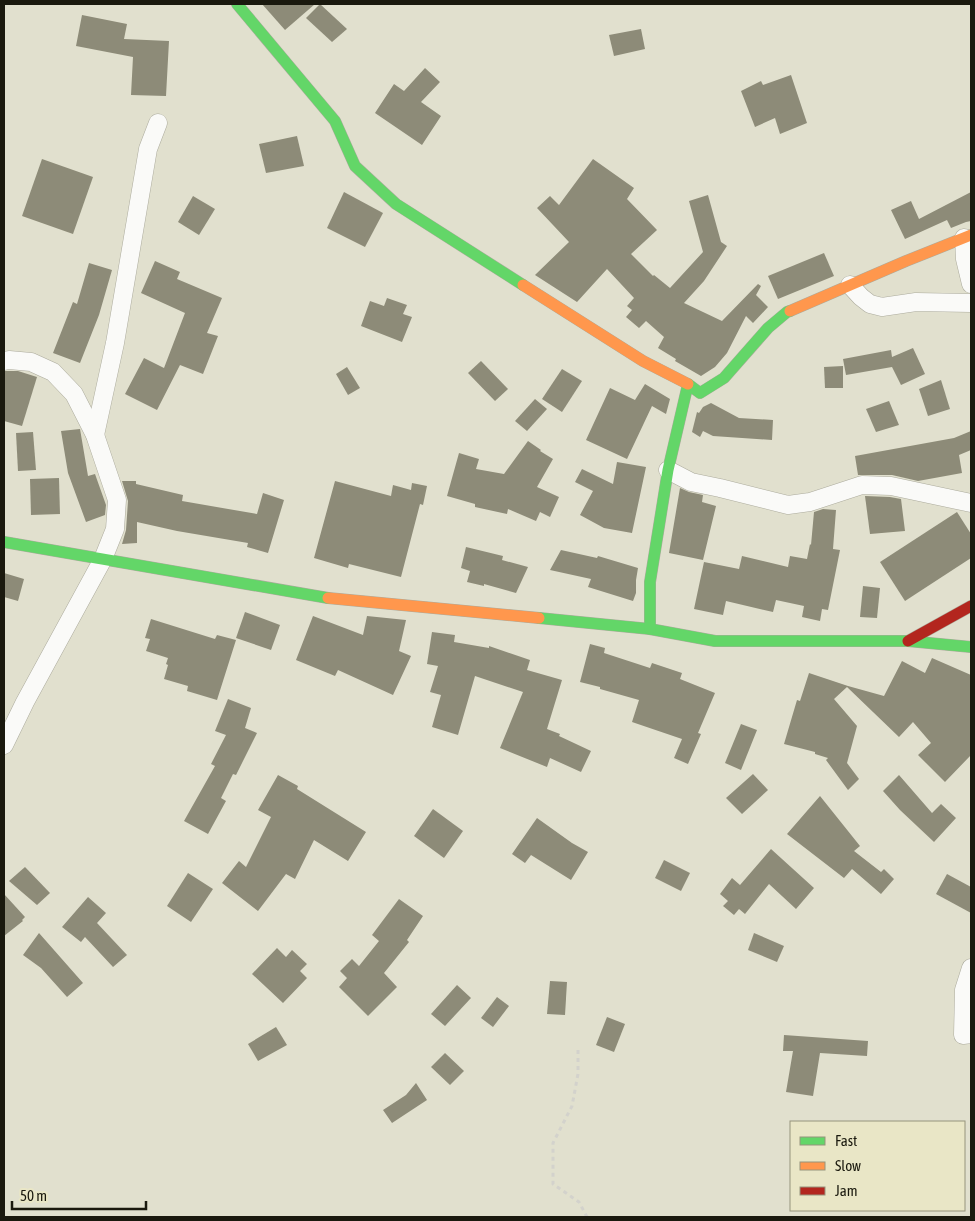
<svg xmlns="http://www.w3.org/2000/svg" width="975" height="1221" viewBox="0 0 975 1221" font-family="'Asap Condensed',sans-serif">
  <rect width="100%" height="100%" fill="#e1e0ce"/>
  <g fill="#8d8b78">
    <path d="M262,4H315L285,30Z"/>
    <path d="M320,4L347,29L332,42L306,18Z"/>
    <path d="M82,15L127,24L124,39L169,41L166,96L131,95L133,57L76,46Z"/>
    <path d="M641,29L645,49L614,56L609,35Z"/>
    <path d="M425,68L440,82L421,102L441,116L422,145L375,113L394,84L404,91Z"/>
    <path d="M791,75L807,123L780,134L775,118L755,127L741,91L761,81L763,85Z"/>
    <path d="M297,136L304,166L266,173L259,144Z"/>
    <path d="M42,159L93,177L73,234L22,216Z"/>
    <path d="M593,159L634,188L627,199L657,230L631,254L653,276L654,275L670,288L703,252L689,201L708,195L721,242L727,246L704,281L684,303L722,321L758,284L761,286L756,295L768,307L753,323L746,316L727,353L715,367L701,376L675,361L676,359L658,348L664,337L646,321L639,328L626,317L632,310L627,306L634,298L607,269L577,302L535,275L569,242L537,208L550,196L559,205Z"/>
    <path d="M344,192L383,213L365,247L327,228Z"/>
    <path d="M971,192V221L966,222L951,228L947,220L905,239L891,210L911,201L919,219Z"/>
    <path d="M193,196L215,209L199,235L178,222Z"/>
    <path d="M824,253L834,276L778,299L768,276Z"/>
    <path d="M155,261L180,272L177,279L222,298L207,333L218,336L203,374L180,365L157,410L125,394L144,358L164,368L185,313L141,293Z"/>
    <path d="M89,263L112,270L99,315L80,363L53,353L73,302L77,304Z"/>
    <path d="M387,298L407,305L403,314L412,317L402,342L361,326L370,301L384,306Z"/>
    <path d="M913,348L925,374L901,385L892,367L846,375L843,359L891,350L892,357Z"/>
    <path d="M481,361L508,389L495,401L468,373Z"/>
    <path d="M843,366V388H825L824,367Z"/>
    <path d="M347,367L360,388L348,395L336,374Z"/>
    <path d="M562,369L582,381L562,412L542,399Z"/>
    <path d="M4,371H18L37,377L22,426L4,421Z"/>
    <path d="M941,380L950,409L928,416L919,389Z"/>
    <path d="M645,384L670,399L666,414L652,406L627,459L586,440L610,388L635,400Z"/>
    <path d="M535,399L547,409L527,431L515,421Z"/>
    <path d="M889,401L899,425L876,432L866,409Z"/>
    <path d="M711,403L739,418L773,420L772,440L713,436L703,431L700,437L692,432L697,412L699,413L703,407Z"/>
    <path d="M80,429L88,476L95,474L106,505L105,515L86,522L68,473L61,431Z"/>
    <path d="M971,431V450L959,455L962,473L918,481L892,475H858L855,456L954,438Z"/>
    <path d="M33,432L36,470L18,471L16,433Z"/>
    <path d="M528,441L541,450L540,451L553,459L537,487L559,497L550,517L540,512L536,521L508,509L507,514L475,507V504L447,496L459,453L479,459L476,469L504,474Z"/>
    <path d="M617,462L646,467L632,533L604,528L580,515L593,491L575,482L582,469L613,484Z"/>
    <path d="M59,478L60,514L31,515L30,479Z"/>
    <path d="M122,481H136V484L183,495L182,501L257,514L263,493L284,500L268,553L247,547L248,543L177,531L137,522V543L122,544L126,530L128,501Z"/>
    <path d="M335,481L391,496L393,485L411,490L412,483L427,486L423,505L420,504L401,577L349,564L348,568L314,558Z"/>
    <path d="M680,488L689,492L703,495L702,502L716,506L703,560L669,553Z"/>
    <path d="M865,496L890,497L901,499L905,531L870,534Z"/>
    <path d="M823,509L836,510L833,549L840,550L828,610L822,609L820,621L802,617L804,606L776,600L773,612L726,601L723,615L694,609L704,562L739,569L742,556L788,567L790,556L807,559L810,544L811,545L814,512Z"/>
    <path d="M957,512L971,534V558L905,601L880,562Z"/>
    <path d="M466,547L503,556L502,560L528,567L516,593L484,584V586L467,582L470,571L461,568Z"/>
    <path d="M561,550L597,558L598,556L638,568L636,580V593L633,601L588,587L591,579L550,570Z"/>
    <path d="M4,573L24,579L18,601L4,597Z"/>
    <path d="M863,586L880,588L877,618L860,617Z"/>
    <path d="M245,612L280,625L271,650L236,638Z"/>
    <path d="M313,616L363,635L367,616L406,620L399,651L411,656L393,695L338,670L335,676L296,660Z"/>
    <path d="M151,619L215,639L217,635L236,640L217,700L187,691L188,686L164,679L168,665L166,664L168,658L146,651L150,639L145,638Z"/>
    <path d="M432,632L455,635L454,642L489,648V646L530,660L527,670L562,680L547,729L560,734L559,736L591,751L581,772L550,758L547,767L500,748L523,692L475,676L458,735L432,727L441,695L430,692L438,666L427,664Z"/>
    <path d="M590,644L605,648L604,653L650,668L652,663L682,673L680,679L715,693L698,733L701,734L688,764L674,758L682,739L632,722L639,700L600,689V687L580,682Z"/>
    <path d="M932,658L971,675V755L945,782L918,755L931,743L913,722L899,737L847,687L834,699L857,726L847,763L859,779L848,790L826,760L828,758L815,754V752L784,744L797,700L800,701L809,673L848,686L884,696L902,661L925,673Z"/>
    <path d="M228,699L251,708L245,728L257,733L236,775L233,774L221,798L226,801L208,834L184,821L215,766L211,764L226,735L215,731Z"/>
    <path d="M741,724L757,730L741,770L725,763Z"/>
    <path d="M753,774L768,790L742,814L726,798Z"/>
    <path d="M278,775L298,786L297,789L366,832L348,861L314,840L295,879L286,874L258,911L222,883L239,861L246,867L271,817L258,810Z"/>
    <path d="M899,775L932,813L941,804L956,818L934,842L900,810L883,791Z"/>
    <path d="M820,796L860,846L854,851L881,872L884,869L894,879L881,894L852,869L844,878L787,834Z"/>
    <path d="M433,809L463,831L444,858L414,836Z"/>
    <path d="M537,818L572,843L588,852L571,880L531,855L525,863L512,854Z"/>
    <path d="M771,849L814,888L796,909L769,884L745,914L739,909L734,915L723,906L728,901L720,894L732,878L740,885Z"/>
    <path d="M664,860L690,873L681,891L655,878Z"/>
    <path d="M25,867L50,893L37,905L9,881Z"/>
    <path d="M188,873L213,889L191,922L167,906Z"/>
    <path d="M947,874L971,887V913L936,894Z"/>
    <path d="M4,894L25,917L22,920L23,921L4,936Z"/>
    <path d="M88,897L106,913L97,923L127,955L113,967L85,937L81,942L62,927Z"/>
    <path d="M399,899L423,916L407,940L409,942L384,973L397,987L368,1016L339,987L347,978L340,971L352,959L359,966L379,941L372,935Z"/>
    <path d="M39,933L83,983L67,997L41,968L23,955Z"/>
    <path d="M754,933L784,946L777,962L748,950Z"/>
    <path d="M277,948L286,957L292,950L307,964L300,971L307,978L283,1003L252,974Z"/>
    <path d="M550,981L567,982L565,1015L547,1014Z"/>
    <path d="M457,985L471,998L445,1026L431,1014Z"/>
    <path d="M497,997L509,1006L493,1027L481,1018Z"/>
    <path d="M607,1017L625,1024L614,1052L596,1045Z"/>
    <path d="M276,1027L287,1045L258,1061L248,1044Z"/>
    <path d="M784,1035L868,1041L867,1056L820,1053L813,1096L786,1092L793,1051H783Z"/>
    <path d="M445,1053L464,1071L450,1085L431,1067Z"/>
    <path d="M416,1083L427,1100L392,1123L383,1110L406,1095Z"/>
  </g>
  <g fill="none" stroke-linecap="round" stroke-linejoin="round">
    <defs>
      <g id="street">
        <path d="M964,238L965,259L971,284"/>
        <path d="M850,285L861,297L870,304L882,307L916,302L971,303"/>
        <path d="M4,361L9,360L31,362L53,372L74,394L95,435L117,500L115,529L103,559L25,702L4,745"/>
        <path d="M95,435L115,343L148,149L158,123"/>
        <path d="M668,470L691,482L720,488L788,505L810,502L862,485L891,486L971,503"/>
        <path d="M971,968L964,990L963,1035L971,1034"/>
      </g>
      <g id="fast">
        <path d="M237,4L335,121L355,166L396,204L523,285"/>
        <path d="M4,542L328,598"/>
        <path d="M539,618L650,629L715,641H908L971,647"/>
        <path d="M650,629V582L668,470L688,384L700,393L724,378L768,328L787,312L790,311"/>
      </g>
      <g id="slow">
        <path d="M523,285L643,361L688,384"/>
        <path d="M790,311L906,261L971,235"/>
        <path d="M328,598L539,618"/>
      </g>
      <path id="jam" d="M908,641L971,606"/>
    </defs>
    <use href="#street" stroke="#acab9d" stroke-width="19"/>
    <use href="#fast" stroke="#acab9d" stroke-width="12"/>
    <use href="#slow" stroke="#acab9d" stroke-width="12"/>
    <use href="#jam" stroke="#acab9d" stroke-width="12"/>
    <path stroke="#d3d2cc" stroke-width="3" stroke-dasharray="4 4" stroke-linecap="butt" d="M578,1050V1074L572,1106L553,1143V1184L579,1202L587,1217"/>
    <use href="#street" stroke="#fafaf8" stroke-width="18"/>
    <use href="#fast" stroke="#63d668" stroke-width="11"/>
    <use href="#slow" stroke="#ff974d" stroke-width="11"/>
    <use href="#jam" stroke="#b3261e" stroke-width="11"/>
  </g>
  <rect width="975" height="1221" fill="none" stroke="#1a190e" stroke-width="10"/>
  <rect x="790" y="1121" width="175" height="90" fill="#e9e6c6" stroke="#96947c"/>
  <rect x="800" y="1137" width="25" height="8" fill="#63d668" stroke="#96947c"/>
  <text x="835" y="1146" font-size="15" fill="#1a190e">Fast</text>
  <rect x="800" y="1162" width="25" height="8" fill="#ff974d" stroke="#96947c"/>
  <text x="835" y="1171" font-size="15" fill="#1a190e">Slow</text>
  <rect x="800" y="1187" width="25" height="8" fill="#b3261e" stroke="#96947c"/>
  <text x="835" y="1196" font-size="15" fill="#1a190e">Jam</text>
  <path d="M12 1201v8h134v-8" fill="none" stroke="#1a190e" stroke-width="2.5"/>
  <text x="20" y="1201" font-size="15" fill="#1a190e" stroke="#e9e6c6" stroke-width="4" paint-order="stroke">50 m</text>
</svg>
